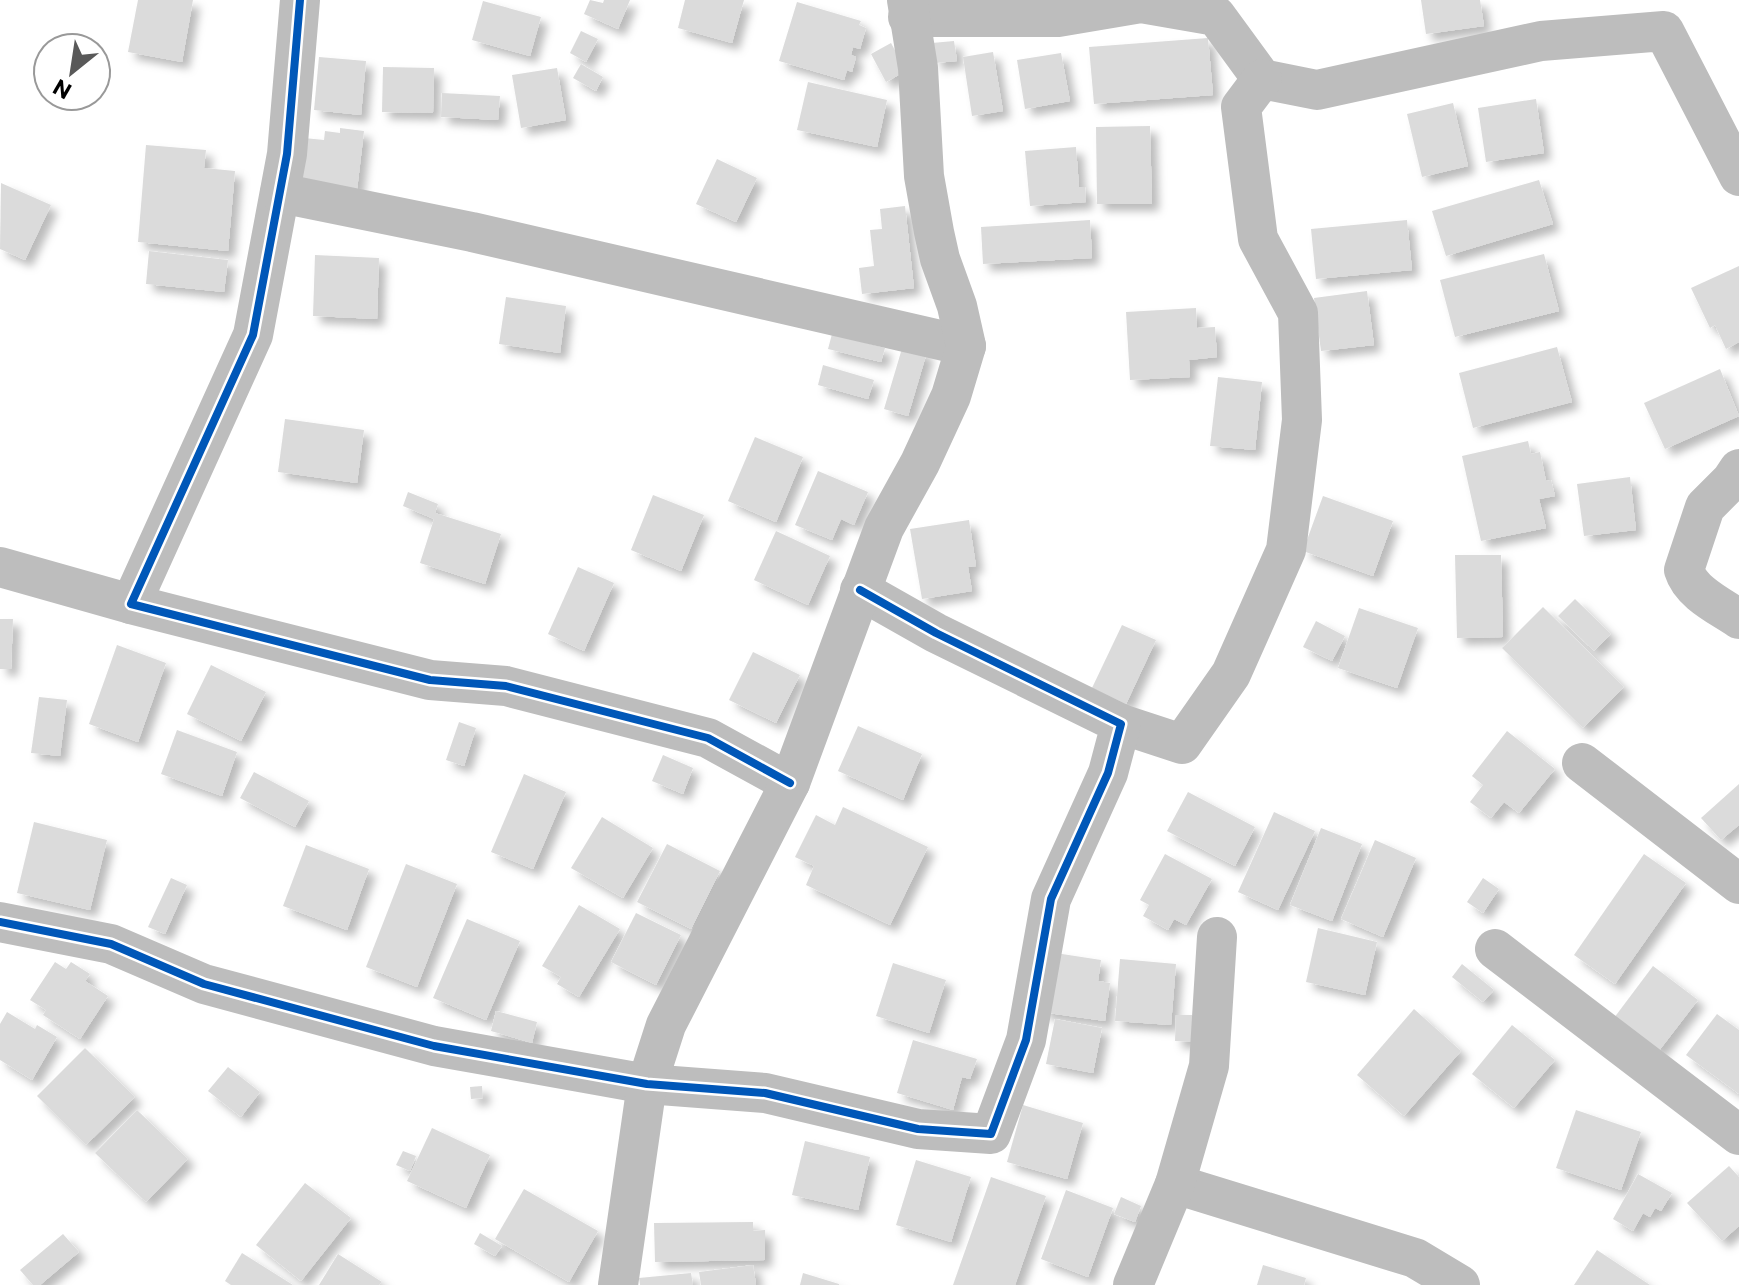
<svg xmlns="http://www.w3.org/2000/svg" width="1739" height="1285" viewBox="0 0 1739 1285" font-family="Commissioner,sans-serif">
  <defs>
    <filter id="shadow"><feDropShadow dx="7" dy="7" stdDeviation="4" flood-color="#0004"/></filter>
  </defs>
  <rect width="100%" height="100%" fill="#fff"/>
  <g fill="#dbdbdb" filter="url(#shadow)">
    <path d="M138,0H193L182,62L128,52Z"/>
    <path d="M590,0L603,3L604,0H630L618,29L584,14Z"/>
    <path d="M685,0H744L732,43L678,28Z"/>
    <path d="M1421,0H1480L1484,26L1426,34Z"/>
    <path d="M483,1L541,17L530,56L472,40Z"/>
    <path d="M797,2L861,21L859,25L866,28L860,49L853,47L851,55L856,57L852,72L847,70L844,80L779,61Z"/>
    <path d="M581,31L598,39L586,62L570,53Z"/>
    <path d="M1208,38L1213,95L1094,104L1089,47Z"/>
    <path d="M954,41L957,61L935,63L932,43Z"/>
    <path d="M891,43L906,71L886,82L871,54Z"/>
    <path d="M993,52L1003,111L972,116L963,57Z"/>
    <path d="M1061,53L1070,101L1025,109L1017,60Z"/>
    <path d="M319,57L366,61L361,115L314,110Z"/>
    <path d="M581,64L603,77L596,91L573,78Z"/>
    <path d="M383,67L434,68L433,113L382,112Z"/>
    <path d="M557,68L566,120L521,128L512,75Z"/>
    <path d="M808,82L887,100L877,147L797,130Z"/>
    <path d="M442,93L500,96L498,120L441,117Z"/>
    <path d="M1536,99L1544,153L1486,162L1478,108Z"/>
    <path d="M1453,103L1468,166L1422,177L1407,114Z"/>
    <path d="M1150,126L1152,204H1097L1096,127Z"/>
    <path d="M340,128L364,131L357,190L299,183L304,138L324,140L325,131L340,133Z"/>
    <path d="M146,145L206,150L204,168L235,171L228,251L138,242Z"/>
    <path d="M1076,147L1079,187H1085L1086,202L1030,206L1025,151Z"/>
    <path d="M717,159L757,178L736,222L696,204Z"/>
    <path d="M1539,180L1553,224L1446,256L1432,211Z"/>
    <path d="M1,183L51,205L25,260L0,249Z"/>
    <path d="M905,206L914,288L862,294L859,268L874,266L870,230L882,229L880,209Z"/>
    <path d="M1090,220L1092,258L983,264L981,227Z"/>
    <path d="M1407,220L1412,270L1316,279L1311,229Z"/>
    <path d="M149,251L228,260L224,292L146,284Z"/>
    <path d="M1544,254L1559,311L1455,337L1440,280Z"/>
    <path d="M315,255L379,258L377,319L313,316Z"/>
    <path d="M1739,266V342L1726,349L1715,325L1710,328L1691,288Z"/>
    <path d="M1367,291L1374,345L1321,351L1314,298Z"/>
    <path d="M506,297L566,306L560,353L499,344Z"/>
    <path d="M1196,308L1197,328L1215,327L1217,357L1189,360L1190,377L1130,380L1126,312Z"/>
    <path d="M832,334L885,348L881,362L828,349Z"/>
    <path d="M903,345L927,352L908,416L884,409Z"/>
    <path d="M1557,347L1572,402L1473,428L1459,373Z"/>
    <path d="M823,365L874,380L868,399L818,385Z"/>
    <path d="M1720,369L1739,416L1665,449L1644,403Z"/>
    <path d="M1218,377L1262,382L1255,450L1210,446Z"/>
    <path d="M285,419L364,430L357,483L278,472Z"/>
    <path d="M755,437L803,457L776,522L728,501Z"/>
    <path d="M1528,441L1531,454L1540,452L1546,481L1551,480L1555,496L1539,499L1546,528L1481,541L1462,456Z"/>
    <path d="M818,471L868,492L854,525L841,519L832,540L795,525Z"/>
    <path d="M1630,477L1636,530L1584,536L1577,484Z"/>
    <path d="M408,492L438,504L435,513L501,534L485,584L420,563L434,519L403,506Z"/>
    <path d="M653,495L704,515L681,571L631,550Z"/>
    <path d="M1323,496L1393,521L1373,576L1303,551Z"/>
    <path d="M969,520L976,566L968,567L972,591L922,599L910,529Z"/>
    <path d="M776,531L830,556L808,605L754,580Z"/>
    <path d="M1455,555H1501L1503,637L1457,638Z"/>
    <path d="M578,567L614,583L584,651L548,634Z"/>
    <path d="M1575,599L1611,634L1594,651L1558,616Z"/>
    <path d="M1543,607L1624,687L1583,728L1502,648Z"/>
    <path d="M1359,608L1418,628L1397,688L1338,668Z"/>
    <path d="M0,619H13L11,669H0Z"/>
    <path d="M1316,621L1345,636L1332,661L1303,647Z"/>
    <path d="M1122,625L1156,640L1126,704L1092,688Z"/>
    <path d="M117,645L166,663L138,742L89,724Z"/>
    <path d="M753,652L800,675L776,723L729,700Z"/>
    <path d="M211,665L266,692L241,741L187,714Z"/>
    <path d="M39,697L67,700L60,756L31,753Z"/>
    <path d="M459,722L476,728L464,766L446,760Z"/>
    <path d="M858,726L922,754L903,800L838,771Z"/>
    <path d="M177,730L237,752L222,796L161,774Z"/>
    <path d="M1507,731L1555,769L1519,813L1504,802L1491,818L1470,802L1483,785L1472,776Z"/>
    <path d="M663,755L693,768L683,794L652,781Z"/>
    <path d="M254,772L309,801L295,827L240,798Z"/>
    <path d="M524,774L566,792L533,869L491,852Z"/>
    <path d="M1739,784V825L1721,840L1701,818Z"/>
    <path d="M1188,792L1255,827L1235,866L1167,831Z"/>
    <path d="M843,807L928,847L890,925L806,885L814,866L795,857L816,815L835,825Z"/>
    <path d="M1274,812L1315,831L1278,910L1238,892Z"/>
    <path d="M602,817L653,848L623,898L571,868Z"/>
    <path d="M34,822L107,840L90,910L17,893Z"/>
    <path d="M1321,828L1362,844L1332,921L1290,905Z"/>
    <path d="M1375,840L1416,858L1383,937L1341,919Z"/>
    <path d="M667,844L720,871L691,929L637,902Z"/>
    <path d="M306,845L369,869L347,930L283,906Z"/>
    <path d="M1165,854L1212,879L1186,925L1174,919L1168,930L1143,916L1149,905L1140,900Z"/>
    <path d="M1644,854L1686,883L1615,984L1574,955Z"/>
    <path d="M406,864L457,884L417,987L366,967Z"/>
    <path d="M171,878L187,885L165,934L148,927Z"/>
    <path d="M1483,878L1499,889L1483,913L1467,902Z"/>
    <path d="M579,905L620,929L579,997L557,984L561,977L542,966Z"/>
    <path d="M636,913L681,935L656,985L611,962Z"/>
    <path d="M467,919L520,941L486,1020L433,998Z"/>
    <path d="M1318,928L1377,942L1365,995L1306,982Z"/>
    <path d="M1049,952L1101,960L1098,981L1110,983L1105,1021L1041,1012Z"/>
    <path d="M1120,959L1176,964L1171,1025L1115,1021Z"/>
    <path d="M55,962L66,969L71,962L90,974L85,981L108,996L80,1039L43,1015L46,1010L30,1000Z"/>
    <path d="M893,963L946,980L929,1033L876,1016Z"/>
    <path d="M1462,964L1494,990L1483,1002L1452,977Z"/>
    <path d="M1653,966L1698,1000L1658,1052L1614,1018Z"/>
    <path d="M1414,1009L1461,1051L1404,1116L1357,1075Z"/>
    <path d="M496,1011L537,1022L532,1043L491,1031Z"/>
    <path d="M7,1012L35,1029L37,1025L57,1037L32,1080L0,1060V1024Z"/>
    <path d="M1717,1014L1739,1030V1094L1686,1055Z"/>
    <path d="M1176,1015H1192V1042L1175,1041Z"/>
    <path d="M1055,1019L1102,1028L1093,1073L1046,1064Z"/>
    <path d="M1512,1025L1555,1060L1514,1108L1472,1074Z"/>
    <path d="M913,1040L977,1059L970,1079L962,1077L953,1110L897,1093Z"/>
    <path d="M85,1048L135,1097L86,1145L37,1096Z"/>
    <path d="M228,1067L260,1092L241,1117L208,1091Z"/>
    <path d="M482,1086L483,1098L471,1099L470,1087Z"/>
    <path d="M1023,1105L1083,1123L1067,1179L1007,1162Z"/>
    <path d="M137,1110L188,1159L146,1202L95,1153Z"/>
    <path d="M1576,1110L1641,1132L1621,1190L1556,1168Z"/>
    <path d="M432,1128L490,1155L466,1208L407,1181Z"/>
    <path d="M805,1141L870,1157L858,1210L792,1195Z"/>
    <path d="M403,1151L416,1156L410,1171L396,1165Z"/>
    <path d="M916,1160L971,1177L951,1242L896,1225Z"/>
    <path d="M1729,1166L1739,1177V1226L1722,1241L1687,1203Z"/>
    <path d="M1638,1174L1672,1193L1661,1211L1655,1208L1650,1217L1643,1213L1633,1231L1613,1219Z"/>
    <path d="M991,1177L1046,1196L1015,1285H953Z"/>
    <path d="M305,1183L351,1218L301,1281L256,1245Z"/>
    <path d="M524,1189L598,1231L569,1282L495,1239Z"/>
    <path d="M1066,1190L1113,1208L1088,1277L1041,1259Z"/>
    <path d="M1121,1197L1141,1206L1135,1222L1114,1214Z"/>
    <path d="M753,1222V1231L765,1230V1260L655,1262L654,1223Z"/>
    <path d="M480,1233L502,1246L495,1256L474,1244Z"/>
    <path d="M63,1234L79,1252L40,1285H33L20,1270Z"/>
    <path d="M1597,1250L1650,1285H1574Z"/>
    <path d="M242,1253L293,1285H231L225,1281Z"/>
    <path d="M338,1254L382,1282L379,1285H319Z"/>
    <path d="M753,1265L756,1285H701L699,1272Z"/>
    <path d="M1263,1265L1306,1278L1304,1285H1257Z"/>
    <path d="M691,1273L693,1285H640L639,1278Z"/>
    <path d="M803,1273L839,1284V1285H800Z"/>
  </g>
  <g fill="none" stroke-linecap="round" stroke-linejoin="round">
    <g stroke="#bdbdbd" stroke-width="40">
      <path d="M300,0L287,154L253,335L131,604L430,680L506,686L708,738L790,783"/>
      <path d="M908,17H1058L1141,3L1216,16L1262,79L1317,90L1541,41L1664,31L1739,176"/>
      <path d="M280,193L472,232L966,346"/>
      <path d="M1739,469L1731,481L1705,507L1684,570C1691,593 1720,606 1739,619"/>
      <path d="M0,567L131,604"/>
      <path d="M1121,724L1182,744L1231,674L1286,550L1302,420L1298,313L1258,239L1241,107L1262,79"/>
      <path d="M1582,763L1739,884"/>
      <path d="M0,922L111,944L204,984L434,1046L647,1084L765,1093L918,1129L991,1134L1026,1040L1051,899L1108,773L1121,724L936,633L860,590"/>
      <path d="M1495,949L1739,1135"/>
      <path d="M1175,1184L1415,1258L1460,1285"/>
      <path d="M618,1285L647,1084L666,1025L790,783L884,528L920,463L951,396L966,346L957,306L940,259L934,232L924,176L918,68L907,0"/>
      <path d="M1133,1285L1175,1184L1209,1066L1217,937"/>
    </g>
    <defs>
      <g id="cycleway">
        <path d="M300,0L287,154L253,335L131,604L430,680L506,686L708,738L790,783"/>
        <path d="M0,922L111,944L204,984L434,1046L647,1084L765,1093L918,1129L991,1134L1026,1040L1051,899L1108,773L1121,724L936,633L860,590"/>
      </g>
    </defs>
    <use href="#cycleway" stroke="#fff" stroke-width="13"/>
    <use href="#cycleway" stroke="#0057b8" stroke-width="8"/>
  </g>
  <g transform="translate(72 72) rotate(210)"><circle r="38" fill="#ffffff" stroke="#999999" stroke-width="2"/>
  <path d="M0-6L14 30L0 20L-14 30Z" fill="#595959"/>
  <text y="-12" font-size="22" font-weight="bold" text-anchor="middle" fill="#000000">N</text>
  </g>
</svg>
